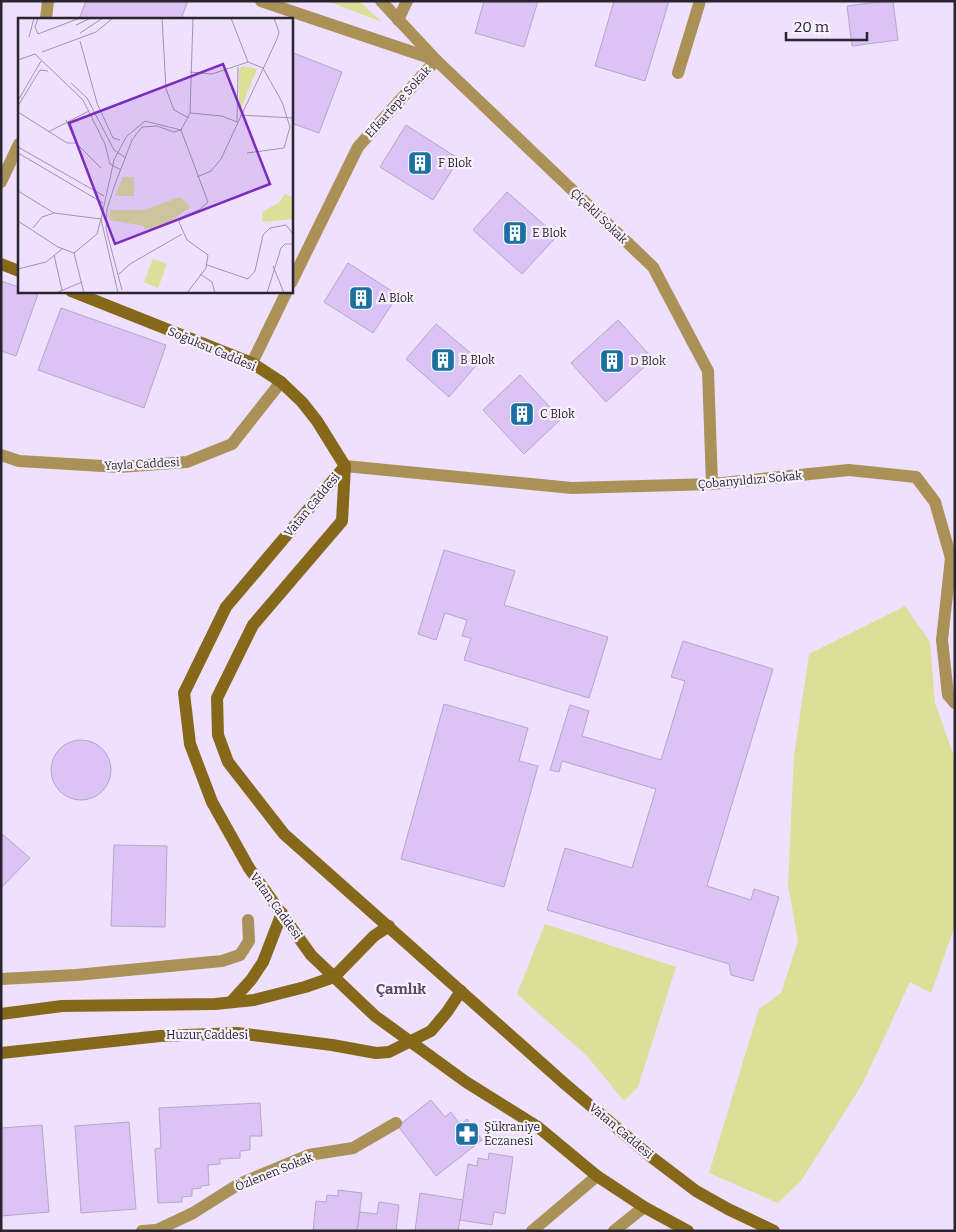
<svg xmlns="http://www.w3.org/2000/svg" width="956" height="1232" viewBox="0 0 956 1232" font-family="Bitter,serif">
  <rect width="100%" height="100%" fill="#eee0fe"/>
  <g fill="#dbdf98">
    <path d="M327,1H359L382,22Z"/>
    <path d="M905,606L930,642L935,703L955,759V926L931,993L910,982L863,1083L801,1181L778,1203L709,1173L759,1009L781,993L798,941L788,885L794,756L809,654Z"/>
    <path d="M545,924L676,967L638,1087L624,1101L587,1056L517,994Z"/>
  </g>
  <g fill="#dbc3f5" stroke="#b5a7c4">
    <path d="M86,1H188L181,19H79Z"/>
    <path d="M484,1H538L524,47L475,33Z"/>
    <path d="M614,1H669L645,81L595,66Z"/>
    <path d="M886,1H893L898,40L852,46L847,6Z"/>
    <path d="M291,52L342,72L319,133L291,123Z"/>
    <path d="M406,125L459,159L433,200L380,167Z"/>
    <path d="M507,192L557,236L522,274L473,230Z"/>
    <path d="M348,263L398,295L373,333L324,302Z"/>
    <path d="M1,281L19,287V291H30L38,294L16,356L1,351Z"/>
    <path d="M61,308L166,345L144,408L38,370Z"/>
    <path d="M618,320L653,359L606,402L571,363Z"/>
    <path d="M436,324L480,361L449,397L406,359Z"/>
    <path d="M520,375L561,419L524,454L483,410Z"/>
    <path d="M444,550L515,571L504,605L608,637L589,698L464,660L471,638L462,636L467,620L445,613L436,640L418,634Z"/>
    <path d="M683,641L773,669L707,886L751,900L754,889L779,897L753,981L731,975L729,964L547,910L565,848L632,868L656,789L562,761L559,772L550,770L570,705L589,711L582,736L661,760L685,681L671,677Z"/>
    <path d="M444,704L528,728L519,761L538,766L504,887L401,859Z"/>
    <circle cx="81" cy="770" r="30"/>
    <path d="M1,833L30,858L1,888Z"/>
    <path d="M114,845L167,846L165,927L111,926Z"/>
    <path d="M431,1100L445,1117L451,1112L460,1125L467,1119L482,1140L436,1176L398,1126Z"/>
    <path d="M260,1103L262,1136H250V1150L240,1151V1158L220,1159V1164L208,1165L209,1185L201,1186V1188L192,1189V1196L182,1197V1202L158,1203L155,1149L161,1148L159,1108Z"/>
    <path d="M129,1122L136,1209L81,1213L75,1126Z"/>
    <path d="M42,1125L49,1212L1,1216V1128Z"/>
    <path d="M489,1153L513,1157L505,1214L494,1212L492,1225L460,1220L468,1164L477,1166L478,1158L488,1160Z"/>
    <path d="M338,1190L362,1193L357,1231H313L316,1201L326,1202L327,1195L338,1196Z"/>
    <path d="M420,1193L463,1200L458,1231H415Z"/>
    <path d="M379,1202L399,1205L396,1231H357L360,1212L377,1214Z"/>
  </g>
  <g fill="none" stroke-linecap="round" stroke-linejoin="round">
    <g stroke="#aa9158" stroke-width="12">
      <path d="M261,1L436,60L358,147L291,283"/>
      <path d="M381,1L436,60L653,267L708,371L712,484"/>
      <path d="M46,19L48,1"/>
      <path d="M398,20L407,1"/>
      <path d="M678,73L700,1"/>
      <path d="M1,182L19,144"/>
      <path d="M252,363L287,291"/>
      <path d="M1,455L19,461L119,467L187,462L232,444L281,382"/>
      <path d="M345,466L572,488L712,484L849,470L916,477L935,502L951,558L942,640L948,695L955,703"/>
      <path d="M1,979L76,975L222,961L240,955L249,941L248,920"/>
      <path d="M142,1231L156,1230"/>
      <path d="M155,1231L193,1213L239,1184L309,1155L353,1148L396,1123"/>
      <path d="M532,1231L597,1176"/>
      <path d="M614,1231L644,1207"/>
    </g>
    <g stroke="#86681b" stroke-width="12">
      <path d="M1,264L19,271"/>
      <path d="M71,291L252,363L281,382L302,402L317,421L345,466"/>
      <path d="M345,466L342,521L253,625L217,698L218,735L228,762L284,834L565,1084L650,1156L696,1191L728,1209L774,1231"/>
      <path d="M345,466L226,607L184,693L190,744L212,802L249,868L311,955L375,1016L466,1082L538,1127L597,1176L644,1207L688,1231"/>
      <path d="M231,1002L251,980L263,962L282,913"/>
      <path d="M1,1014L62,1006L215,1004L254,1000L305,987L334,977L374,936L389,926"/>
      <path d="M1,1053L160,1036L237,1033L332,1045L376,1053L389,1052L431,1031L447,1012L461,991"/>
    </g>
  </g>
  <defs>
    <symbol id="building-square" viewBox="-11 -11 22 22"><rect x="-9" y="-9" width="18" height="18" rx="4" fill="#1a70a0" stroke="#f7f1fe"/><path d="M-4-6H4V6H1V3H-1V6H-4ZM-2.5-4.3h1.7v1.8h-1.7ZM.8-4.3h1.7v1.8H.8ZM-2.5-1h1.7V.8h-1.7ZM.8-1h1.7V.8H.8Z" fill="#fff"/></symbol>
    <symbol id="pharmacy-square" viewBox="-11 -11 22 22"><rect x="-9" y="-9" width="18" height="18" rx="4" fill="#1a70a0" stroke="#f7f1fe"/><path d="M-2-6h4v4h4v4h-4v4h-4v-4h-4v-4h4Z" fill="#fff"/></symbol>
  </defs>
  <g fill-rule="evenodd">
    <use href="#building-square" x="406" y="149" width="28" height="28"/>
    <use href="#building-square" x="501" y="219" width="28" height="28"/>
    <use href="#building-square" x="347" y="284" width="28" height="28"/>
    <use href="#building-square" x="429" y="346" width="28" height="28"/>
    <use href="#building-square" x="598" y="347" width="28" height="28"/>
    <use href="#building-square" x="508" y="400" width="28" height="28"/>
    <use href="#pharmacy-square" x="453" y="1120" width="28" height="28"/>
  </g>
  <g text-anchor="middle" stroke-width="4.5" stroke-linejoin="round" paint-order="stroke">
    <g font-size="12" fill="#2a242f" stroke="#f7f1fe">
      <text transform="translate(398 102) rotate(-48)" y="4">Efkartepe Sokak</text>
      <text transform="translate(599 216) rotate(44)" y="4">Çiçekli Sokak</text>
      <text transform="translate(212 349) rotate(23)" y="4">Soğuksu Caddesi</text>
      <text transform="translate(142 464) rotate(-3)" y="4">Yayla Caddesi</text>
      <text transform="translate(750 480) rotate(-5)" y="4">Çobanyıldızı Sokak</text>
      <text transform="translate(312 505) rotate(-50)" y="4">Vatan Caddesi</text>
      <text transform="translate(276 906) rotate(54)" y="4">Vatan Caddesi</text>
      <text x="207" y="1039">Huzur Caddesi</text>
      <text transform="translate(621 1131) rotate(40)" y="4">Vatan Caddesi</text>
      <text transform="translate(274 1172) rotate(-22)" y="4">Özlenen Sokak</text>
    </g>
    <g font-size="12" fill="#2a242f" stroke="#f7f1fe" text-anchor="start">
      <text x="438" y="167">F Blok</text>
      <text x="532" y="237">E Blok</text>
      <text x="378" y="302">A Blok</text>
      <text x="460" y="364">B Blok</text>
      <text x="630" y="365">D Blok</text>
      <text x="540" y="418">C Blok</text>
      <text x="484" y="1131">Şükraniye<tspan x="484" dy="14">Eczanesi</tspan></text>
    </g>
    <g font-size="15" font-weight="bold" fill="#564b63" stroke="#f7f1fe">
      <text x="401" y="994">Çamlık</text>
    </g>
  </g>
  <g transform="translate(18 18)">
    <rect width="275" height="275" fill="#eee0fe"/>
    <path d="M225,48L239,51L221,95V51ZM105,159H116V178H97ZM267,176L275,179V201L244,204L245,193L261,185ZM162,179L173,189L142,210L126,211V208L92,202V192H126ZM135,241L149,246L140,270L126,264Z" fill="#dbdf98"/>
    <path fill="none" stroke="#a095ab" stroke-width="1" d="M144,0L148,71L156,92L171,100M58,7L73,0M62,15L85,0M20,16L17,9L20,0M20,16L62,0M11,19L16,0M62,23L79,85L95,120L102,122M24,34L78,14L95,0M17,36L65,82L87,126L92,146L103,152M0,42L17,36M230,44L245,50L264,84L272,109L266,130M172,54L194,56L230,44L213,0M53,65L69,80L96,132L108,140M1,81L23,43M0,88L22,52L30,53M0,94L49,125H58L83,150M172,95L204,98L219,104L220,49M222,97L275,100M48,102L58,125M163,112L190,184L181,192L164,199L161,204L169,222L190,237L188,250L169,275M163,112L172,95L175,0M30,114L71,93M0,129L86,178M0,135L85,185M229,135L266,130M179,159L193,153L203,141L259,21L261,14L256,0M0,173L36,195L83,201L79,216L56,235L40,229L0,203M15,210L24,199L36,195M56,235L66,275M36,237L44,272M189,247L230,261L237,253L245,217L252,210L268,207L275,216M255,248L266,275M0,251L28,244L44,231M101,256L112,246L164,216M182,256L194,264L197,275M104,272L88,211L89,191L96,169L114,122L124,109L139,108L156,114L163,112M38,275L64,264M100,275L83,201L96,142L108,119L127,103L163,112M249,275L263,230L267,226H275"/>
    <path fill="#7b2cbf" fill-opacity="0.15" stroke="#7b2cbf" stroke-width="2.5" d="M205,46L252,166L97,226L51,105Z"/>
    <rect width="275" height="275" fill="none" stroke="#2a242f" stroke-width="2.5"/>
  </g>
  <rect width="956" height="1232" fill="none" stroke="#2a242f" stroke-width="5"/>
  <path d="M786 32v8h81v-8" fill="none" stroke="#2a242f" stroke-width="2.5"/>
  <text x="794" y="32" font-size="15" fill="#2a242f" stroke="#f7f1fe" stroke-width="4" paint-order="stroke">20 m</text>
</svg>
